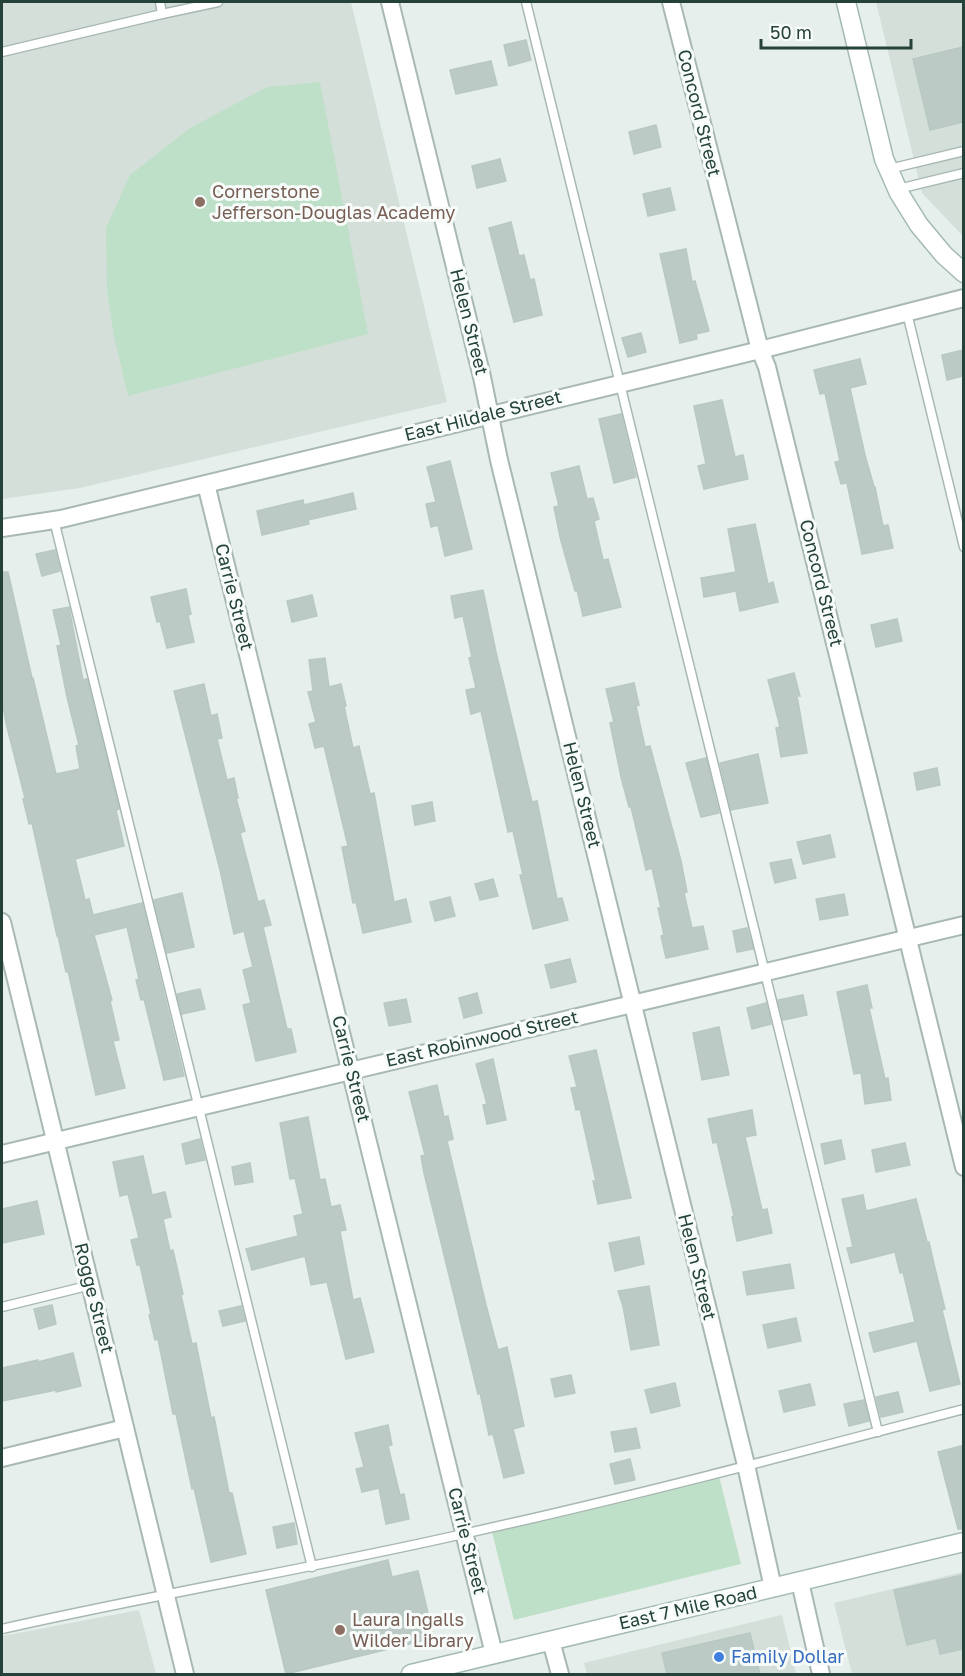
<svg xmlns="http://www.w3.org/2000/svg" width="965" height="1676" viewBox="0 0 965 1676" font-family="'Golos Text',sans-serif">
  <rect width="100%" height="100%" fill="#e6efeb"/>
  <g fill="#d4dfda">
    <path d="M2,2H351L447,402L80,488L2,499Z"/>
    <path d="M876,2H963V236L922,193Z"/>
    <path d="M963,1572V1674H852L834,1603Z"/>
    <path d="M139,1610L156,1674H2V1636Z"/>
    <path d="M782,1615L796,1674H587L584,1663Z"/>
  </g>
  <g fill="#bfe0c8">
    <path d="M320,82L368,334L128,396L114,336L107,292L106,228L130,175L190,128L267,87Z"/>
    <path d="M719,1476L741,1564L514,1620L492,1532Z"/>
  </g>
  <g fill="#bbcac4" stroke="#b8c9c2" stroke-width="1.5">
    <path d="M526,40L531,60L509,66L504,45Z"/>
    <path d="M963,47V122L930,130L913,59Z"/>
    <path d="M491,61L497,85L456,94L450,70Z"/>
    <path d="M656,125L661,147L634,154L629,132Z"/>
    <path d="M500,159L506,181L477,188L472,166Z"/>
    <path d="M670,188L675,210L648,216L643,194Z"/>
    <path d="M511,222L519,256L524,255L530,280L534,279L542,315L514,322L489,228Z"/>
    <path d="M686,249L692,282L695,281L709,331L696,334L697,339L680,343L660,254Z"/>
    <path d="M641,333L646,352L628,357L622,338Z"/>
    <path d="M963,350V376L947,380L942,355Z"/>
    <path d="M860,359L866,384L850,388L865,455L874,487H875L883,526L888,525L893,548L862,554L847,483L841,484L835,462L840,461L825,393L820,394L814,370Z"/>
    <path d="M722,400L735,457L743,455L748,479L704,489L698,466L706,464L694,406Z"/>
    <path d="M621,414L636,477L614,483L599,419Z"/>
    <path d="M450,461L472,549L445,556L438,525L431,527L426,504L436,502L427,467Z"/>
    <path d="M579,466L587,499L593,498L599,519L594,521L603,560L608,559L621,607L583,616L577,590L575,591L560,537L554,507L559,506L551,473Z"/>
    <path d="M353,493L356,509L308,520L309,524L262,535L257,511L303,500L304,505Z"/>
    <path d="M755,524L768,584L773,582L778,602L740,611L736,591L704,597L701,578L736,572L728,529Z"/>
    <path d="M55,550L60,571L42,576L36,554Z"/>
    <path d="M2,572H8L32,678H33L56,774L80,769L76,746L79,745L67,697L57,646L61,645L53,610L69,607L83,680L87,679L119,809L116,810L124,846L75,859L85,900L89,899L93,915L142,903L184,1076L164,1080L144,999L141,1000L136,980L139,979L127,927L94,935L112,1000L110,1001L119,1040L113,1041L125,1088L96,1095L68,971L66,972L58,936H57L32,823L29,824L23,799L25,798L6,723L2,700Z"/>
    <path d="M186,589L191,614L188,615L194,642L167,648L160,621L157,622L151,597Z"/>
    <path d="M483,590L496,652L532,802L537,801L557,899L562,898L568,920L533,929L520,875H523L513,831L508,832L481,711L471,714L466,690L476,688L469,658L472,657L463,616L455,618L451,596Z"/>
    <path d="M312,595L317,616L292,622L287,601Z"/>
    <path d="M897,619L902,641L876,647L871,625Z"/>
    <path d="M325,658L329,687L341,684L346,706H344L353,748L359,746L370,794L374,793L394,902L406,899L411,922L363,933L356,902L353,903L342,847L348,846L324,746L315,748L309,724L316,722L308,692L313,691L309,660Z"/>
    <path d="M794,673L800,696H797L807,753L781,757L776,728L780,727L768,680Z"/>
    <path d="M634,683L639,705L636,706L645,747L650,746L681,861L687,892L684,893L692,928L703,926L708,949L666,958L661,936L664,935L658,908H661L652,868L646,870L631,807H629L621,777L610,723L614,722L606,689Z"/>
    <path d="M204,684L211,716L217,714L222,738L217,739L227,780L234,778L238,798H236L245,831L240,833L258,902L264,900L271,925L263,927L287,1029H291L296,1052L256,1061L243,1005L251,1003L243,970L253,967L244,931L234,934L220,870L174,691Z"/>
    <path d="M758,754L768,803L731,810L720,763Z"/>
    <path d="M706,758L719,813L701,817L686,763Z"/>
    <path d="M937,768L940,785L917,790L914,773Z"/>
    <path d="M432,802L435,821L415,825L412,806Z"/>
    <path d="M830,835L835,857L803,864L797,842Z"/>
    <path d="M791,859L796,878L775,883L770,863Z"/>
    <path d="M493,879L498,896L480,900L475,884Z"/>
    <path d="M182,893L194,947L167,953L154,900Z"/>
    <path d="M844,894L848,915L820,920L816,899Z"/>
    <path d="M450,897L455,916L435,921L430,902Z"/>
    <path d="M747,928L753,949L737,952L733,931Z"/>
    <path d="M570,959L576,982L551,988L545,965Z"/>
    <path d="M867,985L872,1008H869L885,1079L888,1078L891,1100L865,1104L861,1073L854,1074L837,992Z"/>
    <path d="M200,989L205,1009L182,1014L177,994Z"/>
    <path d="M477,993L482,1013L464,1018L459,998Z"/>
    <path d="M803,995L807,1015L783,1020L778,1000Z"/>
    <path d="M406,999L411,1022L389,1026L384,1003Z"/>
    <path d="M766,1003L771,1024L752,1029L747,1008Z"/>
    <path d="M719,1027L729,1075L702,1080L693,1033Z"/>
    <path d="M596,1050L631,1198L598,1204L593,1181H596L589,1150L580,1109L576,1110L571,1088L577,1087L569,1056Z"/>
    <path d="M493,1059L506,1120L487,1124L483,1105L487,1104L476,1064Z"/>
    <path d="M437,1085L444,1117L448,1116L453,1139L447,1141L486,1305L498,1350L507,1347L524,1426L513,1429L524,1473L504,1478L493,1434L489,1435L480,1393L478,1394L424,1173L421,1156L425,1155L409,1092Z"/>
    <path d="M752,1110L756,1135L745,1137L762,1210L767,1209L772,1233L737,1241L732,1217L734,1216L717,1142L713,1143L708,1119Z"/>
    <path d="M308,1117L320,1180L325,1179L331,1207L340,1205L346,1230L340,1231L353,1300L360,1298L374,1352L346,1359L327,1282L311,1285L305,1256L252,1270L246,1249L298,1236L294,1216L303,1214L295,1178L290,1179L280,1123Z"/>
    <path d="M200,1139L205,1160L186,1164L182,1144Z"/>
    <path d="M841,1140L845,1159L825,1164L821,1144Z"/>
    <path d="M905,1143L910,1165L876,1172L872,1150Z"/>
    <path d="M143,1156L152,1195L165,1192L171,1217L163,1219L170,1251L173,1250L183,1294L181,1295L192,1344L196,1343L211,1418L214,1417L229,1493H232L246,1554L211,1562L194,1488L192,1489L176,1414H173L158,1339L155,1340L149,1315L151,1314L140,1265H137L131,1240L139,1238L128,1194L120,1196L113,1162Z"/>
    <path d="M250,1163L253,1182L235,1185L232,1167Z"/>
    <path d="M863,1195L866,1211L916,1199L927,1242H929L934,1264L945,1309L942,1310L960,1384L930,1391L917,1341L874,1352L869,1333L915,1322L903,1272L900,1273L895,1252L851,1263L847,1248L853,1247L842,1199Z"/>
    <path d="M37,1201L44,1234L2,1243V1209Z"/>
    <path d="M639,1237L644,1264L615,1271L609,1243Z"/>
    <path d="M790,1264L794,1288L747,1295L743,1272Z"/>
    <path d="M649,1286L659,1345L631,1350L623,1306L618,1291Z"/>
    <path d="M52,1305L56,1324L39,1329L34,1309Z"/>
    <path d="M241,1306L245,1321L223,1326L219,1311Z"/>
    <path d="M796,1318L801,1341L768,1348L763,1325Z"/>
    <path d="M73,1353L81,1386L56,1392V1390L2,1401V1368L38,1360V1362Z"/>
    <path d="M571,1375L575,1393L555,1397L551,1379Z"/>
    <path d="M675,1383L680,1406L651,1413L645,1390Z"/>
    <path d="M810,1384L815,1405L784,1412L779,1391Z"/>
    <path d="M898,1392L903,1412L881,1417L876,1397Z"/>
    <path d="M864,1400L869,1421L849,1426L844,1404Z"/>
    <path d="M388,1425L392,1445L388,1446L400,1495L404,1494L409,1519L386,1524L379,1488L362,1492L356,1469L364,1467L355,1433Z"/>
    <path d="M636,1428L640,1448L615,1452L611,1432Z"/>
    <path d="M961,1446L963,1455V1529H958L938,1452Z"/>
    <path d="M630,1459L635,1480L615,1484L610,1464Z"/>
    <path d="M294,1523L297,1544L277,1548L273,1527Z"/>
    <path d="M388,1560L392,1577L418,1571L434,1638L286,1674L266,1590Z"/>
    <path d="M963,1575V1649L940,1654L936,1638L907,1645L894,1590Z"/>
    <path d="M750,1633L760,1674H667L662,1653Z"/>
  </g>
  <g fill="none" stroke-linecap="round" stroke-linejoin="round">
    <defs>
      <g id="lane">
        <path d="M160,2L162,14L218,2"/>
        <path d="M526,2L878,1432"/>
        <path d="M2,52L162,14"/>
        <path d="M889,169L964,151"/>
        <path d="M898,189L964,173"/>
        <path d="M907,313L964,547"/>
        <path d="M54,520L312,1567"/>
        <path d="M2,1307L91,1285"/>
        <path d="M2,1629C155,1594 310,1569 463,1534C631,1497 797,1453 964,1409"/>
      </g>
      <g id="street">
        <path d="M390,2L482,377L499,460L746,1465L773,1588"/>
        <path d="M671,2L760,350L767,367L964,1167"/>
        <path d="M206,484L494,1654"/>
        <path d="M2,528L61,519L760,350L964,298"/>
        <path d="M2,922L185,1674"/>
        <path d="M2,1154C322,1076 643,1002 964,925"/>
        <path d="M2,1458L125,1428"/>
        <path d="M800,1582L821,1674"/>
        <path d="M551,1641L560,1674"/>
      </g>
      <g id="secondary">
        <path d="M846,2L884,159L899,193L919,225L944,255L964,273"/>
        <path d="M411,1674L964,1542"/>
      </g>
    </defs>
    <use href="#lane" stroke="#a8b8b2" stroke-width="11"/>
    <use href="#street" stroke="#a8b8b2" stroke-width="20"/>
    <use href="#secondary" stroke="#a4bbb3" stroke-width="21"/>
    <use href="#lane" stroke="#fff" stroke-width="8"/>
    <use href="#street" stroke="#fff" stroke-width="16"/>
    <use href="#secondary" stroke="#fff" stroke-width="18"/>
  </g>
  <g fill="#8d6e63" stroke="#f7fbf9" stroke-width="2">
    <circle cx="200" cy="202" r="6"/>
    <circle cx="340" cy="1630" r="6"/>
  </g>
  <circle fill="#3f7fe0" stroke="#f7fbf9" stroke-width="2" cx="719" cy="1657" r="6"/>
  <g text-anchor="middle" stroke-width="6" stroke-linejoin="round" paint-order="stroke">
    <g font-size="18" fill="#24423a" stroke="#f7fbf9">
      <text transform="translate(699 113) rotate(76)" y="6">Concord Street</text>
      <text transform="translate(469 322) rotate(76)" y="6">Helen Street</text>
      <text transform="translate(483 416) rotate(-14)" y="6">East Hildale Street</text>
      <text transform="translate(821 583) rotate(76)" y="6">Concord Street</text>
      <text transform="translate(234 597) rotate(76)" y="6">Carrie Street</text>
      <text transform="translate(582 795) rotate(76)" y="6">Helen Street</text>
      <text transform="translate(482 1039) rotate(-13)" y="6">East Robinwood Street</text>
      <text transform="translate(351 1069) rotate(76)" y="6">Carrie Street</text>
      <text transform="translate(697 1267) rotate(76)" y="6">Helen Street</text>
      <text transform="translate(94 1298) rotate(76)" y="6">Rogge Street</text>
      <text transform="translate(467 1541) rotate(76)" y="6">Carrie Street</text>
      <text transform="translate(688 1608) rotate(-13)" y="6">East 7 Mile Road</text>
    </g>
    <g font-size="18" fill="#785e54" stroke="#f7fbf9" text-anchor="start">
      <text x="212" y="198">Cornerstone<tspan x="212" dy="21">Jefferson-Douglas Academy</tspan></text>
      <text x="352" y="1626">Laura Ingalls<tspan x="352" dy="21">Wilder Library</tspan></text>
    </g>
    <g font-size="18" fill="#366cbe" stroke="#f7fbf9" text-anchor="start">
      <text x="731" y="1663">Family Dollar</text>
    </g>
  </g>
  <rect width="965" height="1676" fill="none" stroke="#24423a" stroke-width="6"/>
  <path d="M761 39v9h150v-9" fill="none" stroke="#24423a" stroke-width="3"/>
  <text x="770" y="39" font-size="18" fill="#24423a" stroke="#f7fbf9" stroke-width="4.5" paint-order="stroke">50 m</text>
</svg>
